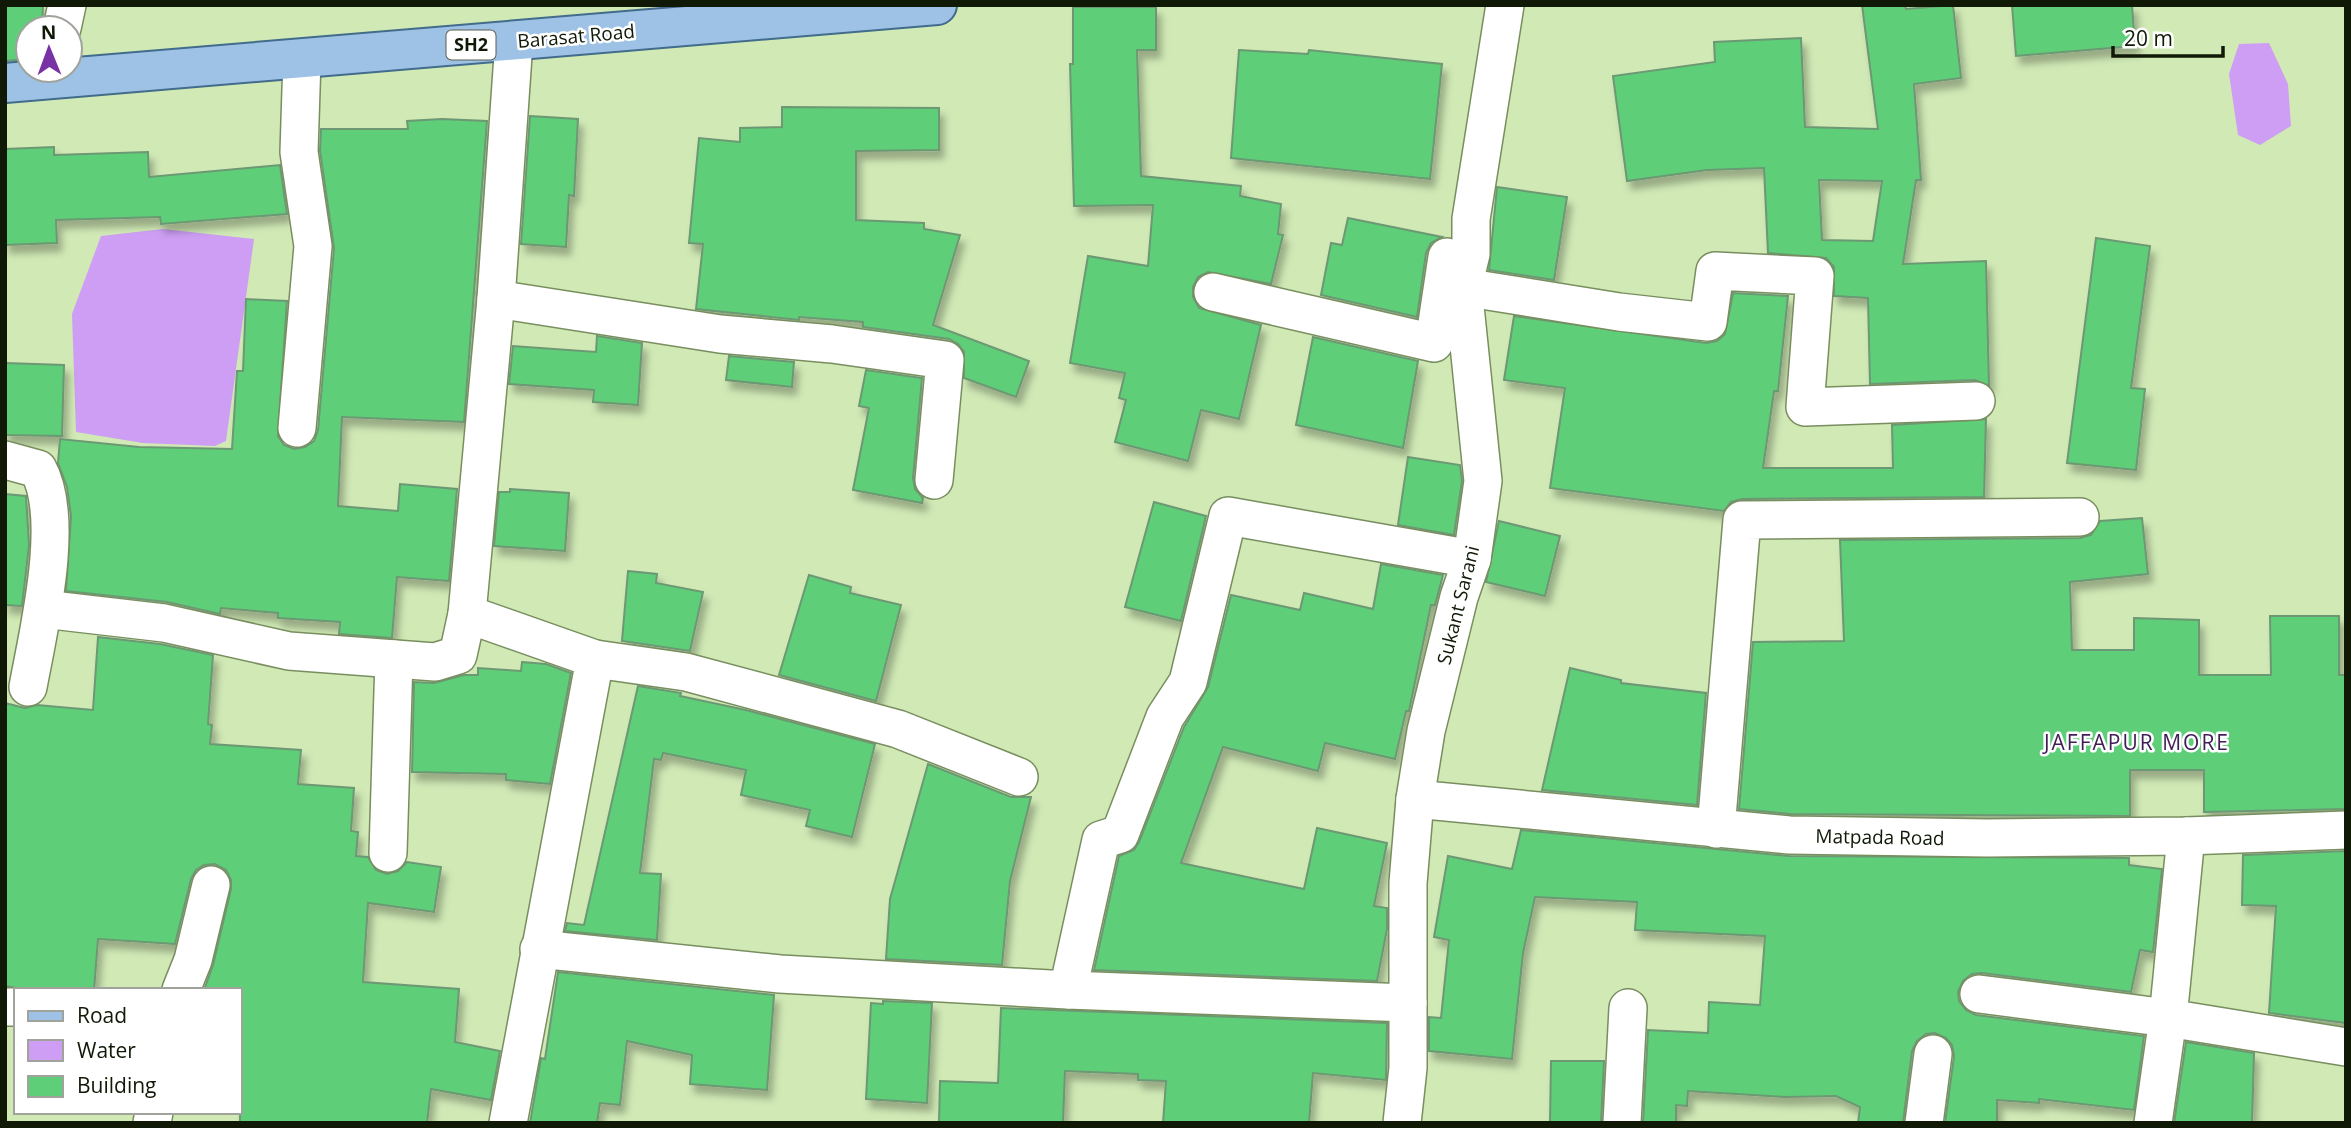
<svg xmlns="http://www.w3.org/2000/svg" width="2351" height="1128" viewBox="0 0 2351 1128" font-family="'Open Sans',sans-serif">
  <defs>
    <filter id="shadow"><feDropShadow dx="4.5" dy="8" stdDeviation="3.5" flood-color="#0004"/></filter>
  </defs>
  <rect width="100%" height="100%" fill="#d0e9b5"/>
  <g fill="#cd9ef3">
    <path d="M2269,43L2288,84L2291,126L2260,145L2238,135L2229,74L2239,44Z"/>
    <path d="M163,229L254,239L226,441L215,446L143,443L76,432L72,314L101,236Z"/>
  </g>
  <g fill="#5ece79" stroke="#6c9873" stroke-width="2" fill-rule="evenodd" filter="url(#shadow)">
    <path d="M5,5H43L42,28H28V59L5,61Z"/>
    <path d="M1862,5H1905L1906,9L1953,5L1961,78L1914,84L1921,180H1916L1903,264L1986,261L1989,386L1975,380L1870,384L1868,298L1834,296V267L1826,258L1768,253L1764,168L1707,170L1627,181L1613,76L1715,62L1714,42L1801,38L1805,127L1878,129ZM1819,180L1882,181L1873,241L1822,240Z"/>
    <path d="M2012,5H2132L2135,46L2016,56Z"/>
    <path d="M1073,7H1156V50H1137L1141,176L1241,186L1240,196L1281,204L1278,234L1283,235L1271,284L1208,272L1198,277L1193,287V297L1199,308L1261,325L1239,419L1201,410L1188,461L1115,442L1126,400L1119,398L1125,373L1070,363L1088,256L1148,266L1153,205L1074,206L1070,64H1073Z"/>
    <path d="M1239,50L1308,54L1309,50L1442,64L1430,179L1231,158Z"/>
    <path d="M782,107L939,108V150L856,151V220L924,223V229L960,235L933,325L1029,361L1016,397L964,378V352L958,344L949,339L863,327V322L799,317V320L696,309L703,244L689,243L699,138L740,142V128L782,127Z"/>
    <path d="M530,116L578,119L574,196L569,195L566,247L521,244Z"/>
    <path d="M442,119L487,121L464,422L342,417L338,506L398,511L400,484L457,489L449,581L397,577L392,638L339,634L340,622L278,618V613L221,608L220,614L167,602L66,591L71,516L67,487L58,463L60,439L139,447L232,449L237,371H243L246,299L287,301L278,436L284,445L294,449L305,447L314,441L318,430L334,248L320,151L321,129H408L407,121Z"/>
    <path d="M54,147V155L148,152L149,177L280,165L287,214L161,224L160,217L56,220L57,243L5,245V149Z"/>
    <path d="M1497,187L1567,197L1554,280L1489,270Z"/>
    <path d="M1348,218L1442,237L1431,243L1426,253L1417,317L1321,295L1331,243L1342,245Z"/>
    <path d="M2096,238L2150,246L2131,388L2145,389L2136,470L2067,463Z"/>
    <path d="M1733,293L1788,296L1778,391H1774L1763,468H1893L1892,425L1986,419L1984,497L1742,499L1731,502L1724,511L1550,488L1565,388L1504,380L1514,316L1706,343L1717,341L1725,334Z"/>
    <path d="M597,336L642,343L638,405L593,402L594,390L509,384L513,346L596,352Z"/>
    <path d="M1313,337L1418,361L1403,448L1296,425Z"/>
    <path d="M729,356L794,362L792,387L726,380Z"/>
    <path d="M5,363L64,365L62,436L5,435Z"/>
    <path d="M866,370L922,378L913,478L915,489L923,498L922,503L853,490L869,408L859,406Z"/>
    <path d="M1408,457L1460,465L1462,481L1454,535L1398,525Z"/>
    <path d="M510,489L569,493L565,551L494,546L499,492H510Z"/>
    <path d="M5,494L26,496L29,545L22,606L5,605Z"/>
    <path d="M1154,502L1206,516L1181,621L1125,607Z"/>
    <path d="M2142,518L2148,574L2070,582L2072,650H2134V618L2199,620V675H2271L2270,616H2339V675H2346V809L2204,812V770H2130V816L1790,814L1739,809L1753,642L1844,641L1840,540L2080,538L2091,535L2100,521Z"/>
    <path d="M1499,521L1560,536L1545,596L1486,582Z"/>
    <path d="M1381,564L1443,575L1435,605H1431L1409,711H1406L1395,759L1325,743L1318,771L1223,747L1181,863L1304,889L1317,828L1387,843L1374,906L1387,908V929L1377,981L1094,970L1119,856L1134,850L1139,842L1184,727L1208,687L1231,595L1300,610L1304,593L1373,609Z"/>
    <path d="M628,571L657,574L656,583L703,592L690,651L622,641Z"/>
    <path d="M809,575L851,587L850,593L901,605L876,701L779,675Z"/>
    <path d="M98,637L160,644L213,655L208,724L212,725L210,744L301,750L298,784L354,788L351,831L358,832L356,856L368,857L376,870L387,874L398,871L407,862L441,867L434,912L368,903L363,982L459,989L455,1042L500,1051L491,1100L431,1089L427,1123H240V990H204L213,965L231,889V880L226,870L215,864L204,865L196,870L191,879L175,944L98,939L94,990H28L5,986V703L25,708L37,705L93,710Z"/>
    <path d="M522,662L546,664L571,673L550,784L506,780V774L412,772L414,682L434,683L464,675H478V668L521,671Z"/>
    <path d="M1570,668L1621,680V683L1706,693L1697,805L1542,790Z"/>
    <path d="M638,686L681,693L680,696L746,710L875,744L852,837L806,826L810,810L741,795L746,770L663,753L661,760L654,759L640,873L661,874L657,940L565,931L567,923L584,925Z"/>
    <path d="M928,764L1011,797H1031L1010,881L1002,965L886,959L890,899Z"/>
    <path d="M1521,830L1789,856L2129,858V865L2162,869L2153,952L2140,950L2131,992L1982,973L1972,974L1963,981L1958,992L1959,1001L1966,1010L1976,1015L2144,1036L2134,1110L2039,1099V1103L1997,1100V1123H1945L1954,1056L1952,1045L1946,1038L1935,1033L1926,1034L1917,1041L1912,1051L1903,1123H1858L1860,1107L1836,1096L1785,1097L1688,1091L1687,1106L1676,1105V1123H1643L1648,1030L1708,1033L1709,1002L1760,1005L1765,936L1635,930L1637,902L1535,897L1523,953L1512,1059L1429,1051V1017L1441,1018L1449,940L1434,937L1448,856L1512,869Z"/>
    <path d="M2346,851V1023L2269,1013L2276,906L2242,905L2243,855Z"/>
    <path d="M558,972L774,995L767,1090L690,1084L692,1055L627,1041L620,1105L600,1103L597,1123H530L541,1058L545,1059Z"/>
    <path d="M883,1001L932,1003L927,1103L866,1099L871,1003L883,1004Z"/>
    <path d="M1001,1008L1387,1023L1386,1080L1313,1073L1309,1123H1163L1166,1081L1138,1080V1074L1065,1071L1063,1123H939L940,1081L998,1083Z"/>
    <path d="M2186,1042L2254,1053L2252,1123H2174Z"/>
    <path d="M1551,1061H1604L1601,1123H1550Z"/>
  </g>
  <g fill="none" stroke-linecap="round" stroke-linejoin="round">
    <defs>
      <g id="minor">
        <path d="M62,28L67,5"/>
        <path d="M514,41L496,299L467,614L595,659L686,672L898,729L1019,777"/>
        <path d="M1463,287L1619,312L1708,322L1715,271L1815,276L1805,407L1976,401"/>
        <path d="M1213,292L1434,343L1447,257"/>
        <path d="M496,299L720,334L832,344L945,360L934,480"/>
        <path d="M297,428L313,246L299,152L302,59"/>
        <path d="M5,460L38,469C66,519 38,632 28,687"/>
        <path d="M43,609L164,623L289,651L435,662L458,655L467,614"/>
        <path d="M1415,799L1789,835L1987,838L2186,836L2346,830"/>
        <path d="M1716,829L1742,520L2080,517"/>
        <path d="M2186,836L2168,1018L2346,1047"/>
        <path d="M388,853L394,659"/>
        <path d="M539,949L780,974L1068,990L1408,1003"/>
        <path d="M181,990L193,960L211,885"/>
        <path d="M1068,990L1101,840L1120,834L1165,717L1188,682L1228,516L1472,559"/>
        <path d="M1979,994L2168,1018L2153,1123"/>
        <path d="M5,1007H16"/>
        <path d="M152,1123L154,1112"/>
        <path d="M508,1123L595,659"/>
        <path d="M1402,1123L1408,1068V883L1415,799L1426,731L1459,597L1472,559L1483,481L1463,287L1471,254V219L1505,5"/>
        <path d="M1622,1123L1628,1008"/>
        <path d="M1924,1123L1933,1054"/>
      </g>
      <path id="major" d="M5,83L937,5"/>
    </defs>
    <use href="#minor" stroke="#788e5f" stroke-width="40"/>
    <use href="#major" stroke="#426c8b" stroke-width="42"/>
    <use href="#minor" stroke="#fff" stroke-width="37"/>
    <use href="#major" stroke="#9ec2e5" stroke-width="38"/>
  </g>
  <g text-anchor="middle" stroke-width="5" stroke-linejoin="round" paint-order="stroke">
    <rect fill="#fff" stroke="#585e51" stroke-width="2" x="446.5" y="30.5" width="49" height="29" rx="5"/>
    <g font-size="18" font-weight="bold" fill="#101906">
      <text x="471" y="51">SH2</text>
    </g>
    <g font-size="19" fill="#101906" stroke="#fff">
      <text transform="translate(576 36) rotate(-5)" y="7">Barasat Road</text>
      <text transform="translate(1458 605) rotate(-76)" y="7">Sukant Sarani</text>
      <text transform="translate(1880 837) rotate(1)" y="7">Matpada Road</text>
    </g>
    <g font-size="21" letter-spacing="2" fill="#3f1e56" stroke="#fff">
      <text x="2137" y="750">JAFFAPUR MORE</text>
    </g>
  </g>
  <rect width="2351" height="1128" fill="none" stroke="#101906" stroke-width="14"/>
  <rect x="14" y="988" width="228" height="126" fill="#ffffff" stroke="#9fa39b" stroke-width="2"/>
  <rect x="28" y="1011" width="35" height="10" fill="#9ec2e5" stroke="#9fa39b" stroke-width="2"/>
  <text x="77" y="1023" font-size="21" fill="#101906">Road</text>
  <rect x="28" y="1040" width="35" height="21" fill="#cd9ef3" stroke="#9fa39b" stroke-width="2"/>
  <text x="77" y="1058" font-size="21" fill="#101906">Water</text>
  <rect x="28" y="1076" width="35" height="21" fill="#5ece79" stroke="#9fa39b" stroke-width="2"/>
  <text x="77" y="1093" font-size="21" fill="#101906">Building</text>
  <g transform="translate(49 49) rotate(359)"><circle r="33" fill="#ffffff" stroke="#9fa39b" stroke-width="2"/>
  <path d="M0-5L12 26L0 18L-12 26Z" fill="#7832a5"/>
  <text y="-10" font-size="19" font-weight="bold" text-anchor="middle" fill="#101906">N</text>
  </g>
  <path d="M2113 46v10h110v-10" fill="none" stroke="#101906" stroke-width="3.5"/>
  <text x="2124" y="46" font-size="21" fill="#101906" stroke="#ffffff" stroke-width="5" paint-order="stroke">20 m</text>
</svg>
